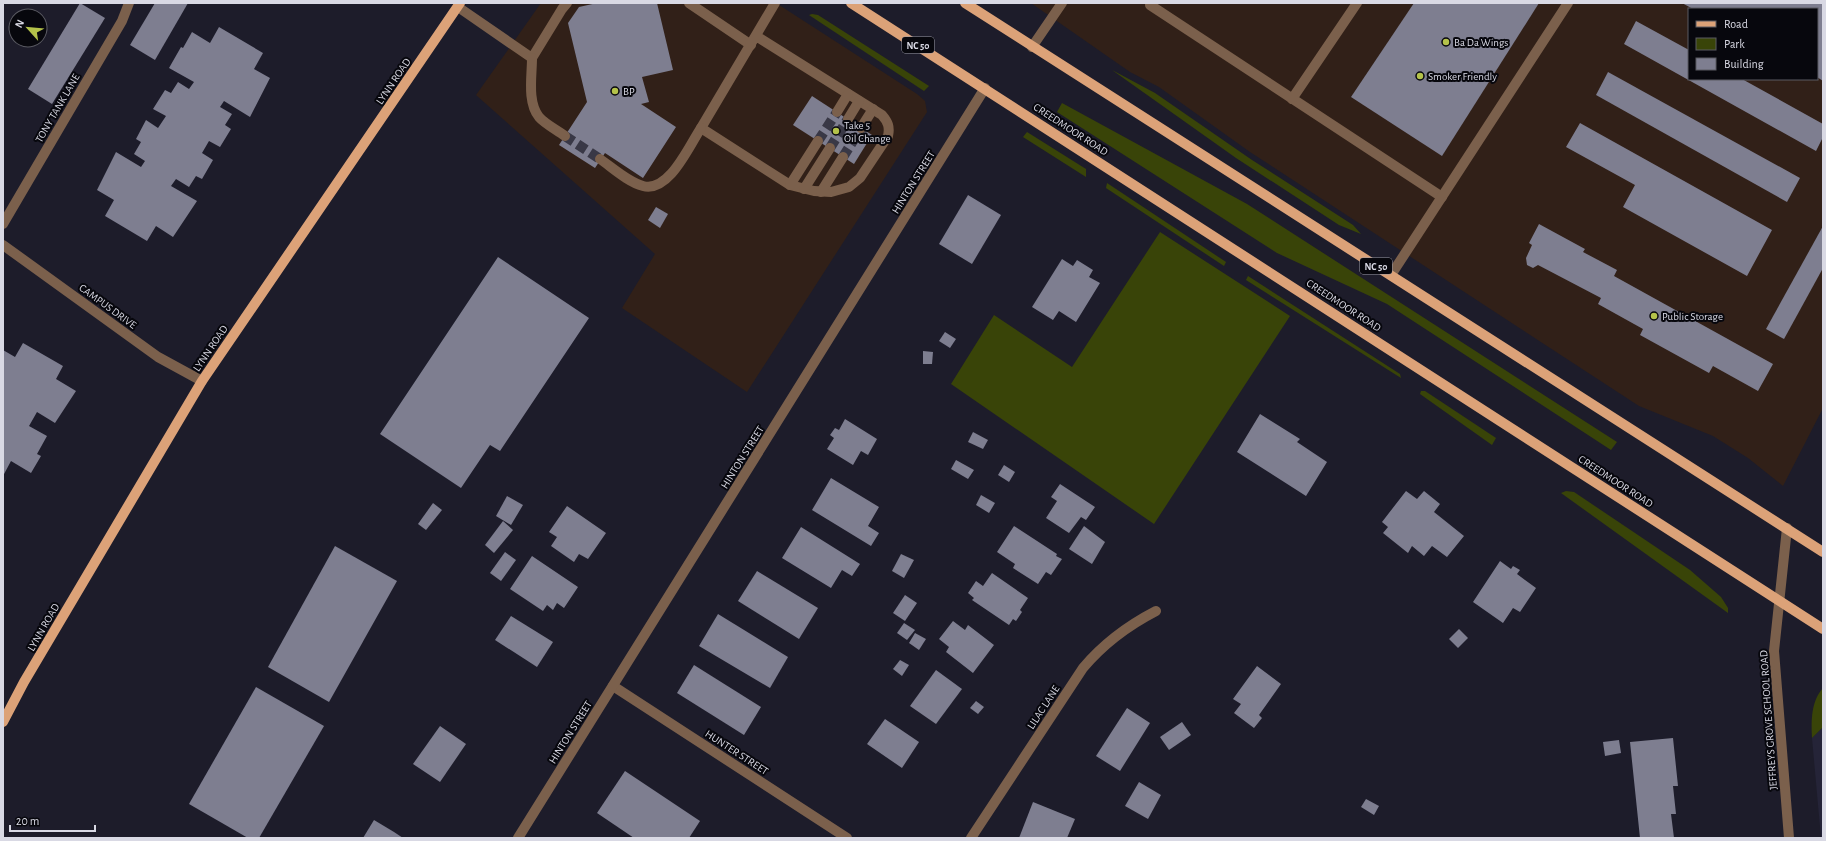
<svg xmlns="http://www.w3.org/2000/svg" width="1826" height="841" viewBox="0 0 1826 841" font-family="'Alegreya Sans',sans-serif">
  <rect width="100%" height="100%" fill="#1d1c2a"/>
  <g fill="#312018" fill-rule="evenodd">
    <path d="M541,3H776L917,94L925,101L927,112L747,392L622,308L655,254L476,95Z"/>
    <path d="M1031,3H1823V408L1783,486L1748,458L1713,436L1639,406L1250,152L1159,87L1130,72ZM1689,9H1817V79H1689Z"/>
  </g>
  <path fill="#252438" d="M1823,727V838H1821L1812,738Z"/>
  <g fill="#394408">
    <path d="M812,14L818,15L929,86L924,91L809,15Z"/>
    <path d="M1112,70L1155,93L1252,160L1353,225L1361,234L1339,225L1236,158Z"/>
    <path d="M1062,103L1247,204L1617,442L1611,450L1387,304L1277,253L1057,112Z"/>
    <path d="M1027,132L1086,169V177L1023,137Z"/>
    <path d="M1107,183L1226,262L1224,266L1106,188Z"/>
    <path d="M1160,232L1290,316L1154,524L951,384L994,315L1072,367Z"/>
    <path d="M1248,276L1400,374L1401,378L1246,280Z"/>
    <path d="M1421,391H1425L1496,438L1492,445L1420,394Z"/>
    <path d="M1566,491L1574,492L1690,570L1721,597L1728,608V613L1561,493Z"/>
    <path d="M1823,688V727L1812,738C1811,721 1811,701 1823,688Z"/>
  </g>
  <g fill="#7e7e90">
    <path d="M80,3L105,18L52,104L28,89Z"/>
    <path d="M155,3H188L155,60L130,45Z"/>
    <path d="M597,3H657L673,70L642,77L649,102L641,104L676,127L643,178L605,153L595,168L559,145L587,102L568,23L579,7Z"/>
    <path d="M1414,3H1539L1442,156L1351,97Z"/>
    <path d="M1682,3H1823V81L1817,77V9H1693Z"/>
    <path d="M1636,21L1689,50V79H1742L1823,124V137L1816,151L1624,44Z"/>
    <path d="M219,27L263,53L254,69L270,78L250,117L224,101L220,107L232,114L225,125L231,129L220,147L209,141L202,153L213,160L202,179L196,176L189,187L176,179L171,186L197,201L173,237L156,226L147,241L105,216L114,200L97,190L116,152L141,167L145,161L134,154L141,142L136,139L146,120L158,128L166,116L153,109L165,90L171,93L178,82L189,89L194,82L169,68L181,47L183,48L192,32L210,43Z"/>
    <path d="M1608,72L1800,178L1787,202L1596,95Z"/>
    <path d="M812,96L872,135L854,164L793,125Z"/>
    <path d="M1580,123L1772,230L1747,276L1623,207L1635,185L1566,147Z"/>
    <path d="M968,195L1001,215L972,264L939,244Z"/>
    <path d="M656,207L668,214L660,228L648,220Z"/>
    <path d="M1539,224L1585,249L1583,252L1617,270L1614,276L1773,364L1758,391L1713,366L1709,373L1640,335L1643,329L1598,304L1601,298L1538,265L1533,268L1527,265L1526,258L1532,245L1529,243Z"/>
    <path d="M1823,226V268L1784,339L1766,329Z"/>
    <path d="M498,257L589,318L500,451L490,445L461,488L380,434Z"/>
    <path d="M1062,259L1073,266L1077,260L1093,270L1089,277L1100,283L1076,322L1059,311L1053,320L1032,307Z"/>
    <path d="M945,332L956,339L950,348L939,341Z"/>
    <path d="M23,343L63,366L56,379L76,391L55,423L37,412L29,426L47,436L37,454L41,456L31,473L11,461L3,476V350L15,357Z"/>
    <path d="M923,351L933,352L932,364H923Z"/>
    <path d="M1260,414L1300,439L1297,442L1327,462L1306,496L1237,452Z"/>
    <path d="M845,419L877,439L868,455L861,451L853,465L827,449L834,438L830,435L835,428L839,430Z"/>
    <path d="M973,432L988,440L983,449L968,442Z"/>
    <path d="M956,460L974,470L968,479L951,469Z"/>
    <path d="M1004,465L1015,472L1009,482L998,475Z"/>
    <path d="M831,478L879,507L868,526L879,533L871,546L812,510Z"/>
    <path d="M1060,484L1095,507L1086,520L1081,517L1069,533L1046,518L1057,501L1051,497Z"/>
    <path d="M1406,491L1417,499L1424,491L1440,504L1434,512L1464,536L1447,557L1432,546L1424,556L1412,546L1408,553L1383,533L1388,527L1382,522Z"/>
    <path d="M981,495L995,503L989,513L976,505Z"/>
    <path d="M507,496L523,505L511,525L496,516Z"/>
    <path d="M433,503L442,510L426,530L418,524Z"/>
    <path d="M567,506L606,533L588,559L579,554L574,562L551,546L557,537L549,532Z"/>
    <path d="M503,521L513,530L494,553L485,545Z"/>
    <path d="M1014,526L1057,554L1056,556L1062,559L1051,575L1046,572L1038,584L1013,568L1015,564L997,552Z"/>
    <path d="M1084,526L1105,542L1092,564L1069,549Z"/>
    <path d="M801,527L860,564L852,576L842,570L831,588L782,558Z"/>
    <path d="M335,546L397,581L329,702L268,667Z"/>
    <path d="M505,552L516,560L501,581L490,573Z"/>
    <path d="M901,554L914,560L904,578L892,571Z"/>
    <path d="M532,556L578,587L564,608L557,603L553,610L547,605L543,611L510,589Z"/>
    <path d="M1500,561L1511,569L1513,566L1520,570L1517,574L1536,588L1520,612L1513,608L1503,623L1473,602Z"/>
    <path d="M757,571L818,608L799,639L738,601Z"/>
    <path d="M992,573L1028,598L1020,610L1022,612L1016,621L1013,619L1009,625L972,600L974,598L968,593L976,581L983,586Z"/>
    <path d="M905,595L917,603L905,621L893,613Z"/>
    <path d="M718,614L788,657L770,688L699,646Z"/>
    <path d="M511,616L553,642L537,667L495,640Z"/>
    <path d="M953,621L965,630L968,625L994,645L973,673L946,652L949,647L939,639Z"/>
    <path d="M904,623L915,630L907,640L897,633Z"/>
    <path d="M1459,629L1468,638L1458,648L1449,639Z"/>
    <path d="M915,633L926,639L919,650L909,643Z"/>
    <path d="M900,660L909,665L902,676L893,669Z"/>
    <path d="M694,665L761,707L744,735L677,693Z"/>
    <path d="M1257,666L1281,684L1259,715L1262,718L1254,728L1234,713L1241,704L1233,699Z"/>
    <path d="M936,670L962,689L936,724L910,706Z"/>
    <path d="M256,687L324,726L259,838H248L189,804Z"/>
    <path d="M976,701L984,707L978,714L970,708Z"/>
    <path d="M1127,708L1150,723L1120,771L1096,756Z"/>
    <path d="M885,719L919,742L902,768L867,744Z"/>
    <path d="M1182,722L1191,735L1169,750L1160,737Z"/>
    <path d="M440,726L466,744L440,782L413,764Z"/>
    <path d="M1673,738L1678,786H1673L1676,814H1671L1674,838H1640L1630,742Z"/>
    <path d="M1619,740L1621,753L1605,756L1603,742Z"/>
    <path d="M625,771L700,821L689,838H634L597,813Z"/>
    <path d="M1139,782L1161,795L1148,819L1125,806Z"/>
    <path d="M1366,799L1379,806L1374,815L1361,807Z"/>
    <path d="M1033,802L1075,819L1067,838H1019Z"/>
    <path d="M374,820L394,832L403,838H363Z"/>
  </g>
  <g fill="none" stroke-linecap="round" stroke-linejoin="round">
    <g stroke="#393846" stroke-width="10" stroke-dasharray="10 5" stroke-linecap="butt">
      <path d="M565,136L600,159"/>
      <path d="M818,141L837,112"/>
      <path d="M830,148L848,119"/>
      <path d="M843,157L861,128"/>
    </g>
    <g stroke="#7b604c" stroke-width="10">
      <path d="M689,3L751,45"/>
      <path d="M1152,3L1150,5L1442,197"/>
      <path d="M458,7L532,58L562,9L567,3"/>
      <path d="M756,36L882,115C888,122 890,127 888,136L860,178L849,187L831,192L814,191L790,185L701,128L775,3"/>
      <path d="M1032,47L1062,3"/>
      <path d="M532,58C532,76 527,102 539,117C545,124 557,130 565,136"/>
      <path d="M1292,99L1357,3"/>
      <path d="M837,112L848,94"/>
      <path d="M848,119L859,101"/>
      <path d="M861,128L873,109"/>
      <path d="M600,159C613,168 628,182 643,186C669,193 689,146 701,128"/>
      <path d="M790,185L818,141"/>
      <path d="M804,189L830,148"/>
      <path d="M821,192L843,157"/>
      <path d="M3,224L122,21L129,3"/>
      <path d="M3,245L158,357L202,381"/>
      <path d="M1391,275L1568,3"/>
      <path d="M1787,528L1774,651L1789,838"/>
      <path d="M613,686L847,838"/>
      <path d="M518,838L985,88"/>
      <path d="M971,838L1083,668C1104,643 1127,626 1156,611"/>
    </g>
    <g stroke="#dca278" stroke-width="10">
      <path d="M851,3L1823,629"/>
      <path d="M965,3L1823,552"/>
      <path d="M3,722L24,682L202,381L460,3"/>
    </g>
  </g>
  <g fill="#b4c24a" stroke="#07070d" stroke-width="1.5">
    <circle cx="1446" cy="42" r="4"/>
    <circle cx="1420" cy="76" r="4"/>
    <circle cx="615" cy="91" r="4"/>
    <circle cx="836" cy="131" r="4"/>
    <circle cx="1654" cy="316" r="4"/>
  </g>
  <g text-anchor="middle" stroke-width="4" stroke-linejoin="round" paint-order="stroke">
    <g fill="#07070d" stroke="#9a9aa4" stroke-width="1">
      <rect x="902" y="37" width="32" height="16" rx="3"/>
      <rect x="1360" y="258" width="32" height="16" rx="3"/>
    </g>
    <g font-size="10" font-weight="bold" fill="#d9d9e4">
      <text x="918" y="49">NC 50</text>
      <text x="1376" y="270">NC 50</text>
    </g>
    <g font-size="11" fill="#d9d9e4" stroke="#07070d" text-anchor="start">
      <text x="1454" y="46">Ba Da Wings</text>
      <text x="1428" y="80">Smoker Friendly</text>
      <text x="623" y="95">BP</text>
      <text x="844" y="129">Take 5<tspan x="844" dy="13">Oil Change</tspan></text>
      <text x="1662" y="320">Public Storage</text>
    </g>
    <g font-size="11" fill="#d9d9e4" stroke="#07070d">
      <text transform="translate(393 81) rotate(-56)" y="4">LYNN ROAD</text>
      <text transform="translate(57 108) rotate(-60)" y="4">TONY TANK LANE</text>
      <text transform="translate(1071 129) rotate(33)" y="4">CREEDMOOR ROAD</text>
      <text transform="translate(913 182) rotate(-58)" y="4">HINTON STREET</text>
      <text transform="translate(1344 305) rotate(33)" y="4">CREEDMOOR ROAD</text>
      <text transform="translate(108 306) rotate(36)" y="4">CAMPUS DRIVE</text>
      <text transform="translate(210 348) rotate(-56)" y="4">LYNN ROAD</text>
      <text transform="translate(742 457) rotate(-58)" y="4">HINTON STREET</text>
      <text transform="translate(1616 481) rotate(33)" y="4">CREEDMOOR ROAD</text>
      <text transform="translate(43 627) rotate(-60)" y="4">LYNN ROAD</text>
      <text transform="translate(1043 707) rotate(-57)" y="4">LILAC LANE</text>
      <text transform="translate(1768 720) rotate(-94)" y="4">JEFFREYS GROVE SCHOOL ROAD</text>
      <text transform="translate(570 732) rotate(-58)" y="4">HINTON STREET</text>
      <text transform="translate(737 752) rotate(33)" y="4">HUNTER STREET</text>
    </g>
  </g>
  <rect width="1826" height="841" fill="none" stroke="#d9d9e4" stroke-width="8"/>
  <rect x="1688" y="8" width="130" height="72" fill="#07070d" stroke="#5b5b63"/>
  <rect x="1696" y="21" width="20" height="6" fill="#dca278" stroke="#5b5b63"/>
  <text x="1724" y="28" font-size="12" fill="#d9d9e4">Road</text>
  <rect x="1696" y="38" width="20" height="12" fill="#394408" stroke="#5b5b63"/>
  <text x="1724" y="48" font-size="12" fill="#d9d9e4">Park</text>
  <rect x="1696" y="58" width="20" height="12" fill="#7e7e90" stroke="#5b5b63"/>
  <text x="1724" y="68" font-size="12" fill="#d9d9e4">Building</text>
  <g transform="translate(28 28) rotate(297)"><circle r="19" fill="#07070d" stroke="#5b5b63"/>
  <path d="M0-3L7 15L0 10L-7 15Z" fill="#b4c24a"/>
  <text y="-6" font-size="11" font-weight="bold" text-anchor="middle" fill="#d9d9e4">N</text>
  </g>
  <path d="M10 825v6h85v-6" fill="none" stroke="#d9d9e4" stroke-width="2"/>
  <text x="16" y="825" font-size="12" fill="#d9d9e4" stroke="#07070d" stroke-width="3" paint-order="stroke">20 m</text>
</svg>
